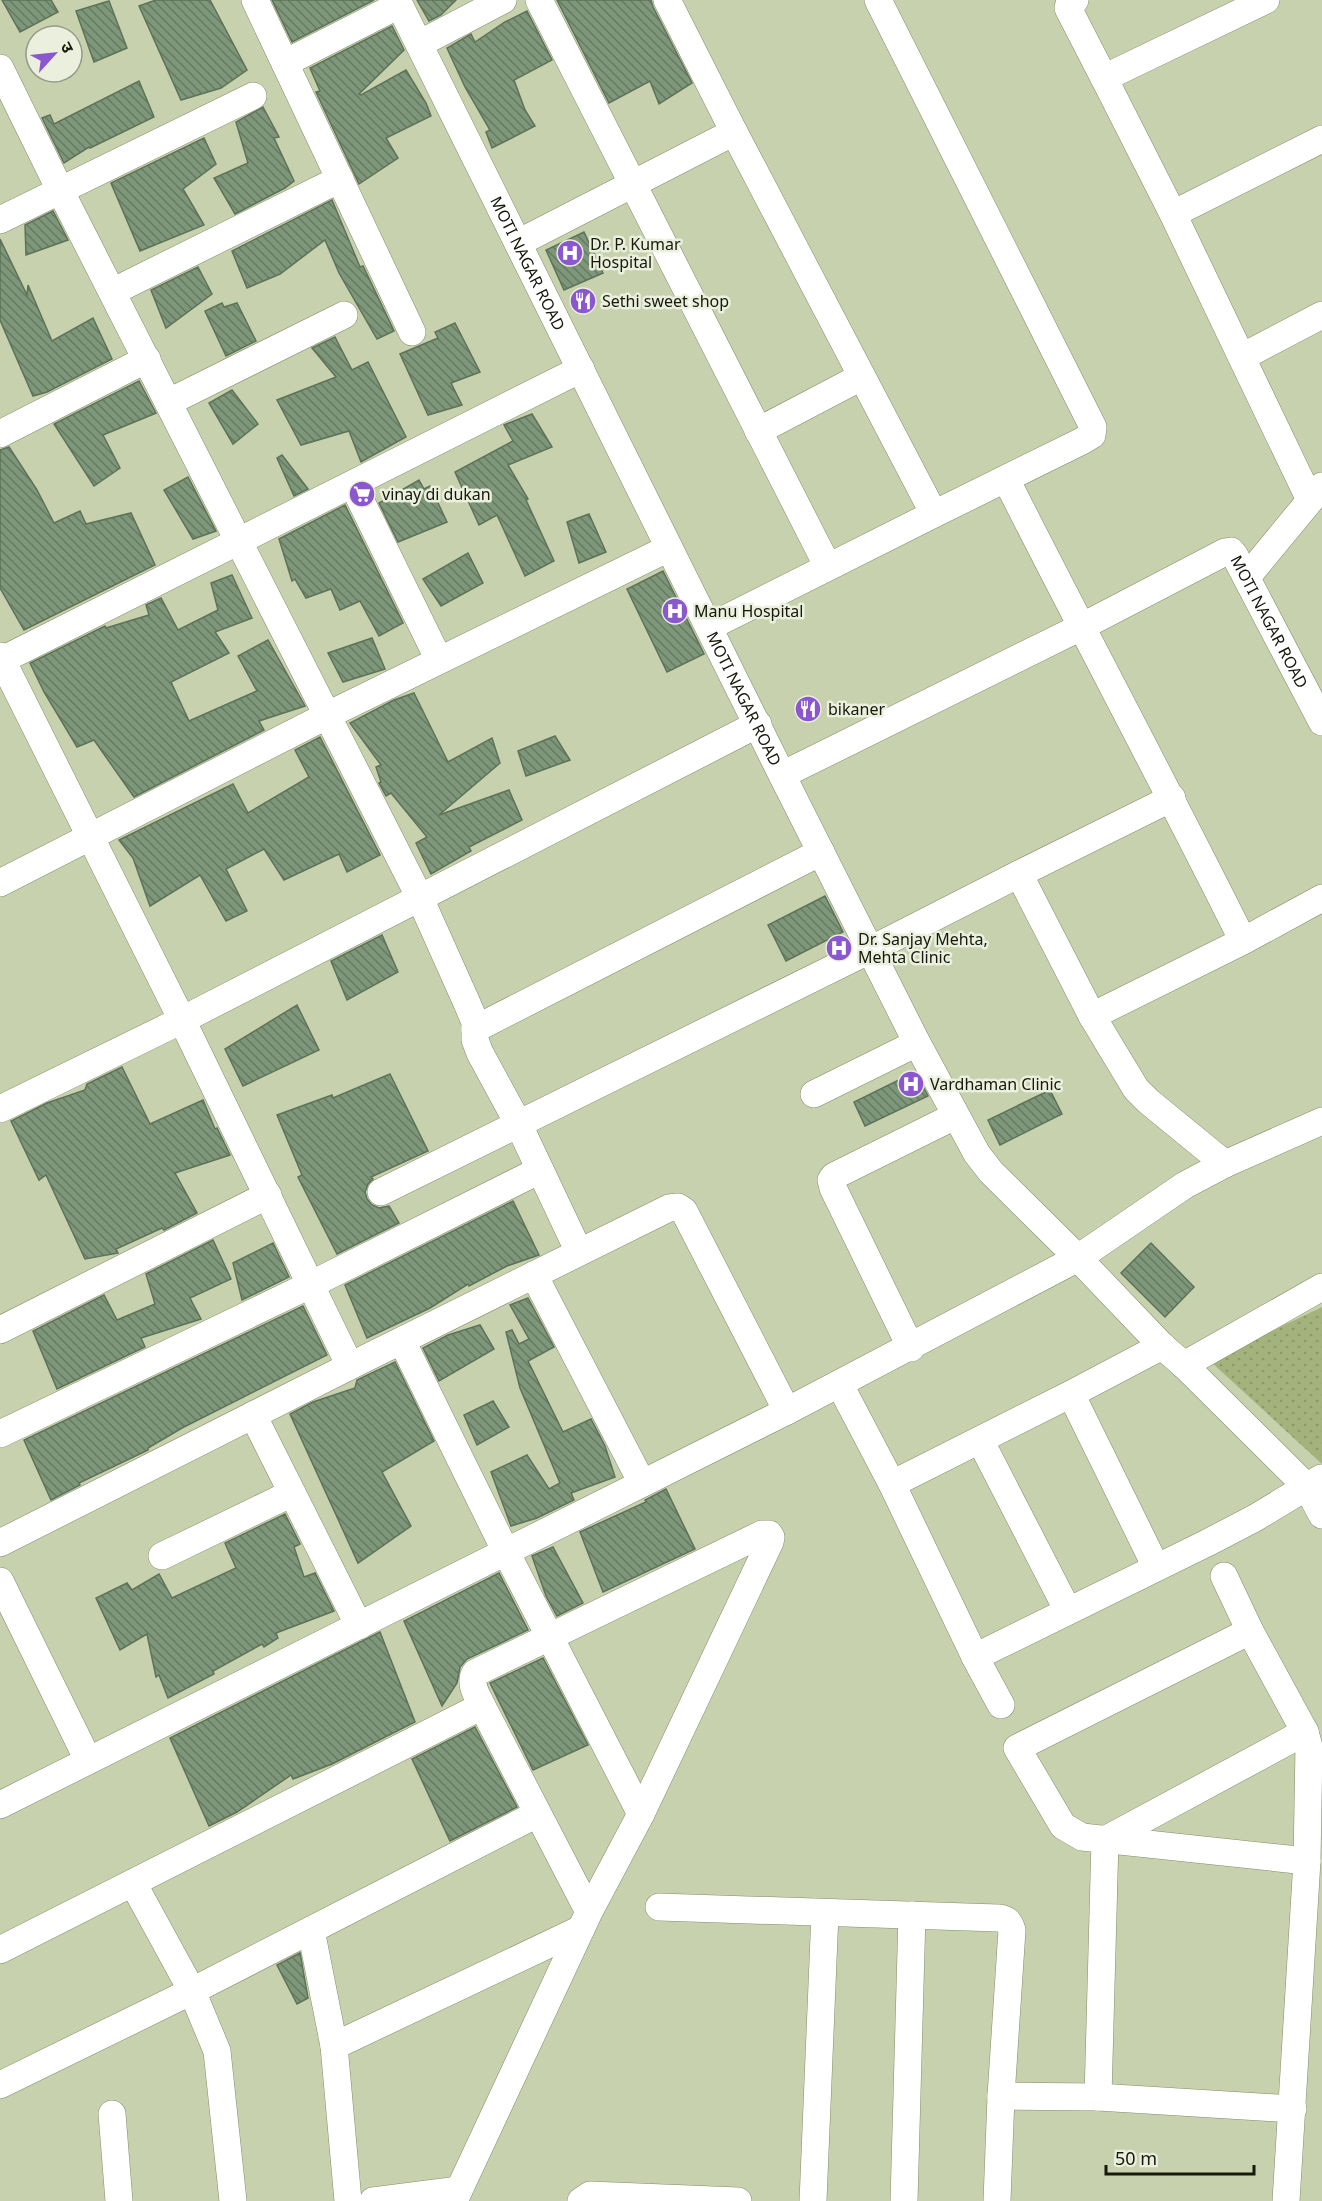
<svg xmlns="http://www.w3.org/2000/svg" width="1322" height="2201" viewBox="0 0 1322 2201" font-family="'Noto Sans','Noto Sans Devanagari',sans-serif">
  <defs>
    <pattern id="park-dots" width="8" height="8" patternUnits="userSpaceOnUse" patternTransform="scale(1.5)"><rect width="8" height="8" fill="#a4b37c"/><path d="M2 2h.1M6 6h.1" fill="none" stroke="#8c996a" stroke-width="1.8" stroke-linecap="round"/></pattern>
    <pattern id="building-back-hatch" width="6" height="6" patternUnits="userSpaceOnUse" patternTransform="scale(1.5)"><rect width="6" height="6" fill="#7e977a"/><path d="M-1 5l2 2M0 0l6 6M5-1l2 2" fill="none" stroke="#667a62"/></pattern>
  </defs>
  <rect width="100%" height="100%" fill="#c7d1ad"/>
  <path fill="url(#park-dots)" d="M1322,1307V1464L1210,1361Z"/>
  <g fill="url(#building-back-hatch)" stroke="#5c7358" stroke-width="1.5">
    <path d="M2,0H51L58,12L20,32Z"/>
    <path d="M156,0H210L247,70L221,88L181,100L139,6Z"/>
    <path d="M272,0H374L292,42Z"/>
    <path d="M417,0H456L441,15L429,21Z"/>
    <path d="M557,0H651L653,7L692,83L659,104L650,81L609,103Z"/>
    <path d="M109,1L127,48L94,62L76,11Z"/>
    <path d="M527,11L552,60L514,80L525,110L535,126L492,148L486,132L490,130L465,87L447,48L471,34L475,42L505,22Z"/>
    <path d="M392,26L404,50L359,94L361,95L406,70L426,103L431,116L386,138L398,158L359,184L316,92L320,91L310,68Z"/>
    <path d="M139,81L154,117L90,148L89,147L64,163L42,118L50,115L54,124Z"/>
    <path d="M263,107L279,137L274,138L294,181L285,188L235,214L214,178L248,163L236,122Z"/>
    <path d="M204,138L216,164L183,189L204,225L140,251L111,183Z"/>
    <path d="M332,200L360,267L363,266L394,331L377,339L339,273L325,240L280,274L247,288L232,251Z"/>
    <path d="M53,211L68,240L26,255L25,225Z"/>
    <path d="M584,232L603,273L564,290L546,250Z"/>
    <path d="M0,239L27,295L28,285L52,341L93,318L112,359L47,392L33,396L0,320Z"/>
    <path d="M198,267L212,294L166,328L151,290Z"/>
    <path d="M222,303L224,307L237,303L256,341L226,356L205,311Z"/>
    <path d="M455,323L480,372L451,383L462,405L428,415L400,354L438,338L435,332Z"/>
    <path d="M335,337L352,370L368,362L406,437L361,462L349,431L301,445L277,400L336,377L312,348Z"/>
    <path d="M139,381L156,413L103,435L120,468L94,486L54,424Z"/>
    <path d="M232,390L258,424L233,444L209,403Z"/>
    <path d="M532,414L552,447L508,465L528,499L526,500L554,561L525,576L497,515L479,525L455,472L513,441L504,425Z"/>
    <path d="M9,447L37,490L54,523L80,511L86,524L131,513L155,565L24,630L0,588V450Z"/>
    <path d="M282,455L308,489L294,496L277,458Z"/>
    <path d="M188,477L216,531L193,539L164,490Z"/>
    <path d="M419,480L424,489L430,486L447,522L398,542L379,503Z"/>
    <path d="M345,505L403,623L379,636L360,601L340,610L331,589L306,598L295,579L292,581L279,539Z"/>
    <path d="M589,514L606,552L579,563L567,522Z"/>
    <path d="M468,553L483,583L441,606L423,579Z"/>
    <path d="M663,571L704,654L667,672L627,589Z"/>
    <path d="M232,575L252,618L215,632L229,653L171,682L189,721L257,691L238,656L268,640L305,706L259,721L264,730L134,797L94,740L77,747L44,692L30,663L105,626L106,628L149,615L146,605L161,598L178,630L218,610L211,583Z"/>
    <path d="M372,638L385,669L343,682L328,653Z"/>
    <path d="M414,693L448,762L492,738L500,763L439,815L509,790L522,820L469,847L471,851L431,874L416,843L427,837L391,793L386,796L379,783L381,782L376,767L381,765L350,723L394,700Z"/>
    <path d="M555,736L570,760L526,776L518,751Z"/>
    <path d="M320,737L380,855L347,872L339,854L284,880L264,849L226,869L247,911L226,921L200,875L150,906L133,858L119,840L233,784L248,813L309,777L295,750Z"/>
    <path d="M825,896L843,932L786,961L768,925Z"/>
    <path d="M382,935L398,972L347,1000L331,961Z"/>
    <path d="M297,1005L319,1050L243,1086L225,1049Z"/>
    <path d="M122,1067L150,1124L203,1100L215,1129L217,1128L230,1155L175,1173L197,1213L164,1230L162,1228L116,1249L118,1253L85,1259L46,1175L39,1180L11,1121L47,1103L85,1090L87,1084Z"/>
    <path d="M915,1072L928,1096L865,1126L854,1102Z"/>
    <path d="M390,1074L428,1151L371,1177L373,1179L368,1184L365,1192L367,1199L372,1205L379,1208L389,1206L399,1223L337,1254L298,1177L302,1175L277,1115L332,1095L333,1098Z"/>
    <path d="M1050,1090L1062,1114L1000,1145L988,1120Z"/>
    <path d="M513,1201L539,1255L507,1266L469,1286L468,1284L430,1308L367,1338L345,1285Z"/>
    <path d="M213,1240L231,1279L190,1298L201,1319L141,1338L145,1347L57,1389L33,1331L104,1295L117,1320L155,1304L146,1274Z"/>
    <path d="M273,1243L289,1277L242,1300L233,1263Z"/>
    <path d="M1151,1243L1194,1287L1165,1317L1121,1273Z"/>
    <path d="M528,1298L554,1347L528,1361L563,1432L591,1419L605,1446L615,1477L571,1493L574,1500L537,1518L511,1526L491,1472L527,1455L549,1489L560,1483L520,1388L506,1332L512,1330L519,1344L529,1339L510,1305Z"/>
    <path d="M303,1306L327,1355L182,1428L148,1448V1450L79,1483L80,1485L51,1500L24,1440Z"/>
    <path d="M480,1325L494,1349L439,1381L423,1348L448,1335Z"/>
    <path d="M395,1362L434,1441L382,1472L411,1526L358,1563L290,1414L313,1402L355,1388L357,1380Z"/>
    <path d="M493,1401L509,1427L477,1445L464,1415Z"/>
    <path d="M666,1489L695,1549L603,1592L580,1532L646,1502L645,1500Z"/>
    <path d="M285,1514L300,1544L294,1547L304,1577L315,1573L334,1611L276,1633L278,1638L264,1647L262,1644L213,1671L214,1674L168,1698L159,1675L156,1677L147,1634L120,1650L96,1598L127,1583L132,1590L159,1574L172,1598L236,1568L225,1543Z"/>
    <path d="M553,1547L583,1603L557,1616L546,1596L532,1556Z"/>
    <path d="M499,1573L528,1630L467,1659L460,1667L457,1683L442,1706L404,1621Z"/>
    <path d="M380,1632L415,1722L332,1764L293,1779L291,1775L237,1812L209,1826L170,1738Z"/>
    <path d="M543,1658L588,1745L533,1770L490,1683Z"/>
    <path d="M475,1727L517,1807L450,1841L412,1759Z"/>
    <path d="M300,1953L308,1998L297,2004L277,1965Z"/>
  </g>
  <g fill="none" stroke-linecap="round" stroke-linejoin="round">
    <defs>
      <g id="minor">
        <path d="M255,0L412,332"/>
        <path id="s1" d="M397,0L782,775L1081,627L1225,552L1231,551L1235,556L1322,722"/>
        <path d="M539,0L828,567"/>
        <path d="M667,0L734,132"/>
        <path d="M878,0L1093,427L1092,435L1082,441L934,514"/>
        <path d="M1075,0L1069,4L1068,8L1104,78L1266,0"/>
        <path d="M419,44L503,0"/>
        <path d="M285,63L399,5"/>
        <path d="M0,68L60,190L419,896L466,1001L475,1022V1040L480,1053L518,1123L579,1252"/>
        <path d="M1104,78L1173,214L1310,500"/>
        <path d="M1173,214L1322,139"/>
        <path d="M0,220L253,96"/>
        <path d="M518,243L734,132L934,514L709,627"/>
        <path d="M112,292L340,179"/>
        <path d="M1242,357L1322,315"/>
        <path d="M169,402L344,315"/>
        <path d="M758,431L861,377"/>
        <path d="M0,434L147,359"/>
        <path d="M1006,479C1084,634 1166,786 1243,941"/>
        <path d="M353,485L439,660"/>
        <path d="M1247,577L1322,486"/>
        <path d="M0,656L182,1020L350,1366L669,1208L678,1207L684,1211L787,1411L1078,1258L1185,1185L1225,1164L1322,1121"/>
        <path d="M0,661L581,369"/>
        <path d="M782,775L917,1043L977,1154L991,1172L1078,1258L1162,1346L1184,1365L1307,1487L1322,1515"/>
        <path d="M1019,874L1172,798"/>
        <path d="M0,883L328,715L669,548"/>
        <path d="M1092,1016L1136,1089L1148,1101L1225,1164"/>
        <path d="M475,1029L821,852"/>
        <path d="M814,1094L917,1043"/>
        <path d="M0,1109L182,1020L758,724"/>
        <path d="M381,1192L870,950L1019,874L1092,1016L1243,941L1322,898"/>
        <path d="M534,1275L642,1483"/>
        <path d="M0,1330L268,1195"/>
        <path d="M402,1341L506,1552L641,1814"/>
        <path d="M911,1348L833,1188L831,1180L834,1176L955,1116"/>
        <path d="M1184,1365L1322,1287"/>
        <path d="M840,1385L892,1484L975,1657"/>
        <path d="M1071,1394L1156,1567"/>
        <path d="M253,1415L359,1626"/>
        <path d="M0,1434L312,1284L540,1170"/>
        <path d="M980,1440L1068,1611"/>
        <path d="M892,1484L1071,1394L1162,1346"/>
        <path d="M0,1543L350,1366"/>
        <path d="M162,1556L292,1493"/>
        <path d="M1224,1576L1250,1631L1305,1732L1309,1747L1307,1861L1286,2201"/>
        <path d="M0,1581L88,1760"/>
        <path d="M1250,1631L1017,1748L1063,1826L1082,1837L1307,1861"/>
        <path d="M1001,1705L975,1657L1207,1543L1255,1518L1321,1478"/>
        <path d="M0,1805L787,1411"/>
        <path d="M133,1883L192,1991L217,2051L233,2201"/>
        <path d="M659,1907L998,1918C1007,1919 1009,1921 1012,1930L1001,2096L997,2201"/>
        <path d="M311,1930L334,2046"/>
        <path d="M0,1950L482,1706"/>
        <path d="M0,2085L192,1991L537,1814"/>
        <path d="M1001,2096L1098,2097L1293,2109"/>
        <path d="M1098,2097L1105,1840L1305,1732"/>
        <path d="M112,2114L119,2201"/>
        <path d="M348,2201L334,2046L581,1929"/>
        <path d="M373,2201L459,2190"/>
        <path d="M454,2201L589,1912L641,1814L770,1542L771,1537L769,1534H762L475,1673C469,1684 477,1695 482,1706L589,1912"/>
        <path d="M581,2201L590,2195L738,2201"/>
        <path d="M813,2201L825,1913"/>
        <path d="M904,2201L912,1915"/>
      </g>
    </defs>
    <use href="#minor" stroke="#838d6b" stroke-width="28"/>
    <use href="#minor" stroke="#fff" stroke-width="27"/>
  </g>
  <defs>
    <symbol id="hospital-disc" viewBox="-11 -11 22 22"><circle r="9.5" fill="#8b57cf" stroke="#eaf0dd"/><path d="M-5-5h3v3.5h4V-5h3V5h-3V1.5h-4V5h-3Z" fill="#fff"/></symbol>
    <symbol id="restaurant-disc" viewBox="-11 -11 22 22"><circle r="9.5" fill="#8b57cf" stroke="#eaf0dd"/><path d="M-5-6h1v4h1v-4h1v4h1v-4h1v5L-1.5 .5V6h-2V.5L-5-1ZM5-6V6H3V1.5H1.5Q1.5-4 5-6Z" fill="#fff"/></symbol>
    <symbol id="supermarket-disc" viewBox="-11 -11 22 22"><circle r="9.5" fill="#8b57cf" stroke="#eaf0dd"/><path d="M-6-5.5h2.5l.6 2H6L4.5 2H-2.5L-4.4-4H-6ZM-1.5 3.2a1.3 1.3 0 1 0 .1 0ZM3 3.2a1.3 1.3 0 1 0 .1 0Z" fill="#fff"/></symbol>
  </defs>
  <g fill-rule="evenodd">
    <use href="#hospital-disc" x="555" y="238" width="30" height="30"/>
    <use href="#restaurant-disc" x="568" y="286" width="30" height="30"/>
    <use href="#supermarket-disc" x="347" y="479" width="30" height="30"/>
    <use href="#hospital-disc" x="660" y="596" width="30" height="30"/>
    <use href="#restaurant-disc" x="793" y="694" width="30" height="30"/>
    <use href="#hospital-disc" x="824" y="933" width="30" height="30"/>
    <use href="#hospital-disc" x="896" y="1069" width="30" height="30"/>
  </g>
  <g text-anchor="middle" stroke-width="5" stroke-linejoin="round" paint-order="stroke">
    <g font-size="16" fill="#16190c" stroke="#eaf0dd" text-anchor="start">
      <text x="590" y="250">Dr. P. Kumar<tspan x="590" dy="18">Hospital</tspan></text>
      <text x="602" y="307">Sethi sweet shop</text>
      <text x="382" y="500">vinay di dukan</text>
      <text x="694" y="617">Manu Hospital</text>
      <text x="828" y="715">bikaner</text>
      <text x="858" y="945">Dr. Sanjay Mehta,<tspan x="858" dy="18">Mehta Clinic</tspan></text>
      <text x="930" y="1090">Vardhaman Clinic</text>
    </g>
    <g font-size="16" fill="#16190c" stroke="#eaf0dd">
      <text dy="6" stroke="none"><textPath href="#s1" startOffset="294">MOTI NAGAR ROAD</textPath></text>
      <text dy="6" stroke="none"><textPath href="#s1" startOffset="1448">MOTI NAGAR ROAD</textPath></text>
      <text dy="6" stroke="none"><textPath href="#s1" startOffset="780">MOTI NAGAR ROAD</textPath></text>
    </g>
  </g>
  <g transform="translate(54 54) rotate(63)"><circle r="28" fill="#eaf0dd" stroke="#959a89" stroke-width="1.5"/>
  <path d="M0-4.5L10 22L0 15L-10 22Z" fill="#8b57cf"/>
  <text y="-9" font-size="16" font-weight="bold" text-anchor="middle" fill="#16190c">उ</text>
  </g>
  <path d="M1106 2165v9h148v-9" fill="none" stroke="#16190c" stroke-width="3"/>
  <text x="1115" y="2165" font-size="18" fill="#16190c" stroke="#eaf0dd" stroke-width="4.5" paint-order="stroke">50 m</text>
</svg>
